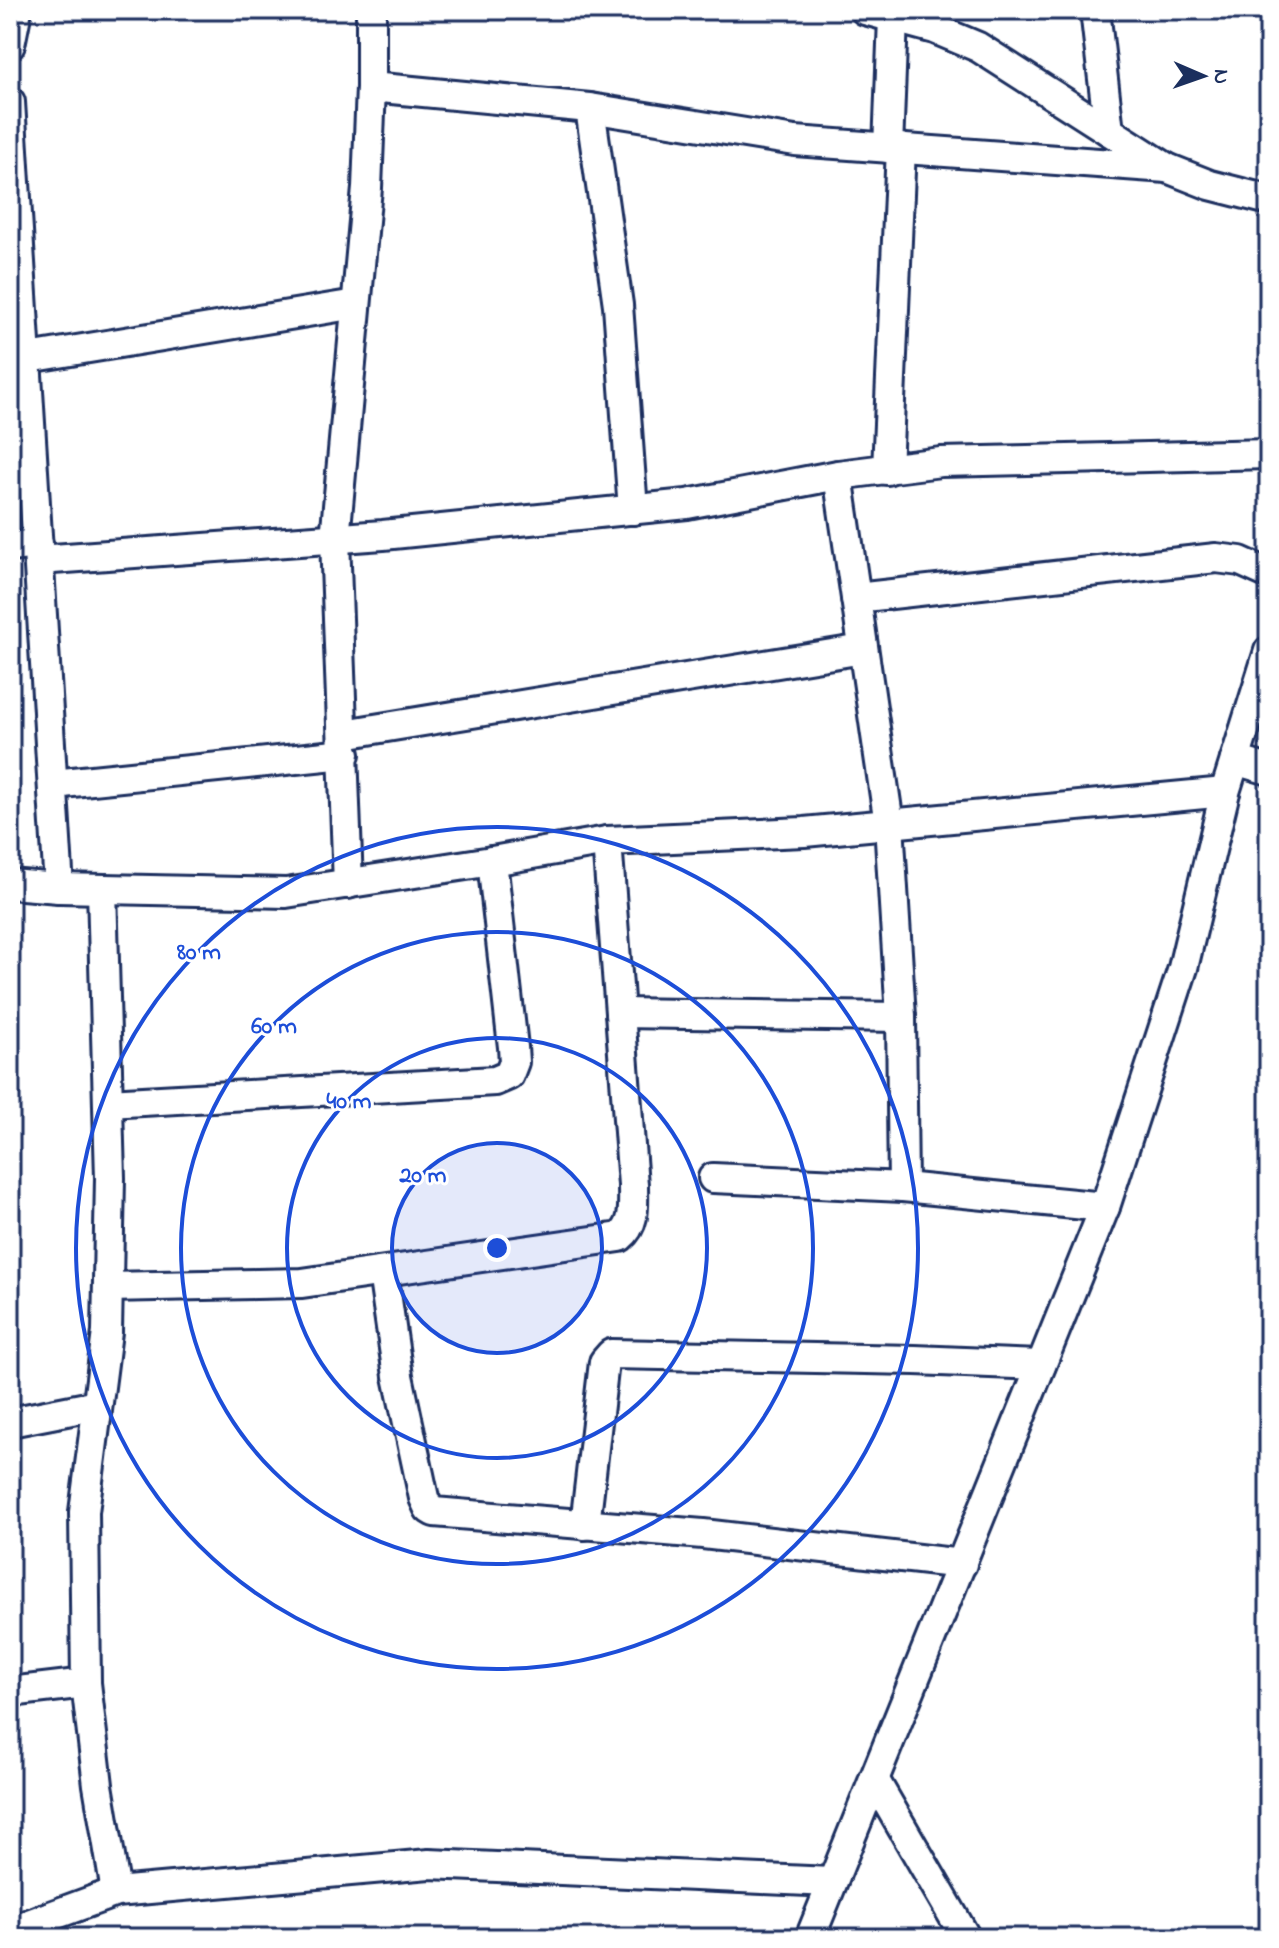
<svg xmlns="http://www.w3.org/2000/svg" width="1279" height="1948" viewBox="0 0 1279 1948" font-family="'Indie Flower',sans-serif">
  <rect width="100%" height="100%" fill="#fff"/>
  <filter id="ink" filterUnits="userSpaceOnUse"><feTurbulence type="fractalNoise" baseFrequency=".0125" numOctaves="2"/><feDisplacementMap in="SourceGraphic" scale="16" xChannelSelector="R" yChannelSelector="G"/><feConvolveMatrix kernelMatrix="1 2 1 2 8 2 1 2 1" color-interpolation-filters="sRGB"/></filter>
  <g filter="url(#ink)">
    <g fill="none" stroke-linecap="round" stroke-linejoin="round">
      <defs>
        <g id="street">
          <path d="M865,10L935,29L978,47L1167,168L1210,185L1269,200"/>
          <path d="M1095,10L1109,131"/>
          <path d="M10,45L17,10"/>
          <path d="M371,87L590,108L795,141L1167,168"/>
          <path d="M10,102L59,888"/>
          <path d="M590,108L618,305L633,510"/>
          <path d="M888,148L893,18"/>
          <path d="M10,361L356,304"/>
          <path d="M887,470L901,148"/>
          <path d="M838,475L889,824L901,1017L903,1187"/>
          <path d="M10,547L38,544"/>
          <path d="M39,560L383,535L687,504L838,475L941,462L1269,454"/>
          <path d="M856,598L1216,558L1240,561L1269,574"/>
          <path d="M344,734L863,649"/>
          <path d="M1235,760L1269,770"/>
          <path d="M53,784L345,754"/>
          <path d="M10,884L59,888L286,893L492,861L607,841L804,832L1225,792"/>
          <path d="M348,884L335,539L367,188L371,87V10"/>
          <path d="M620,1013L901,1017"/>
          <path d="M108,1103L495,1081L509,1075L514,1062L513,1047L492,861"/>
          <path d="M713,1178L903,1187L1105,1207"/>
          <path d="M383,1272L398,1376L424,1498L429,1509L434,1512L703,1534L962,1564"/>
          <path d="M108,1287L302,1283L620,1237C636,1224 633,1205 633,1185L607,841"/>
          <path d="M10,1422L97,1405"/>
          <path d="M585,1525L604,1362L611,1354L915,1360L1041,1365"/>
          <path d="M86,1683L84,1512L107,1332L110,1178L102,889"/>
          <path d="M10,1692L86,1683L98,1785L116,1892"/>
          <path d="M874,1779L966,1938"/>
          <path d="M10,1931L116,1892L429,1864L831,1882"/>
          <path d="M810,1938L1105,1207L1183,968L1225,792L1269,651"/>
        </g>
      </defs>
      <use href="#street" stroke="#1b2f5e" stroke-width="34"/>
      <use href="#street" stroke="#fff" stroke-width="28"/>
    </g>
  </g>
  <circle cx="497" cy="1248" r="105" fill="#1d4ed8" fill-opacity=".12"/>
  <g fill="none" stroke="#1d4ed8" stroke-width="4">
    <circle cx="497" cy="1248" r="105"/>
    <circle cx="497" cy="1248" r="210"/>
    <circle cx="497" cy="1248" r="316"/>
    <circle cx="497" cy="1248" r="421"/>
  </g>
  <circle cx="497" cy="1248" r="12" fill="#1d4ed8" stroke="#fff" stroke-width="4"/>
  <g font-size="24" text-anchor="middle" font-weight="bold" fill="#1d4ed8" stroke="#fff" stroke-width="6" stroke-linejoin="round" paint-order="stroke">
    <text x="199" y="959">80 m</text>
    <text x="274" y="1033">60 m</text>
    <text x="349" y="1108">40 m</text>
    <text x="423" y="1182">20 m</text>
  </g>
  <rect width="1279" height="1948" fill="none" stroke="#fff" stroke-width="40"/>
  <rect x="20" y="20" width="1239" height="1908" fill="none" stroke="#1b2f5e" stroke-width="3" filter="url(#ink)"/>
  <g transform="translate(1203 76) rotate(92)" stroke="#ffffff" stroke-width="6" paint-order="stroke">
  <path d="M0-6L14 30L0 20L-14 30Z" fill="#1b2f5e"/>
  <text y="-12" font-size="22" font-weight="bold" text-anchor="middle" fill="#1b2f5e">N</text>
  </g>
</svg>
